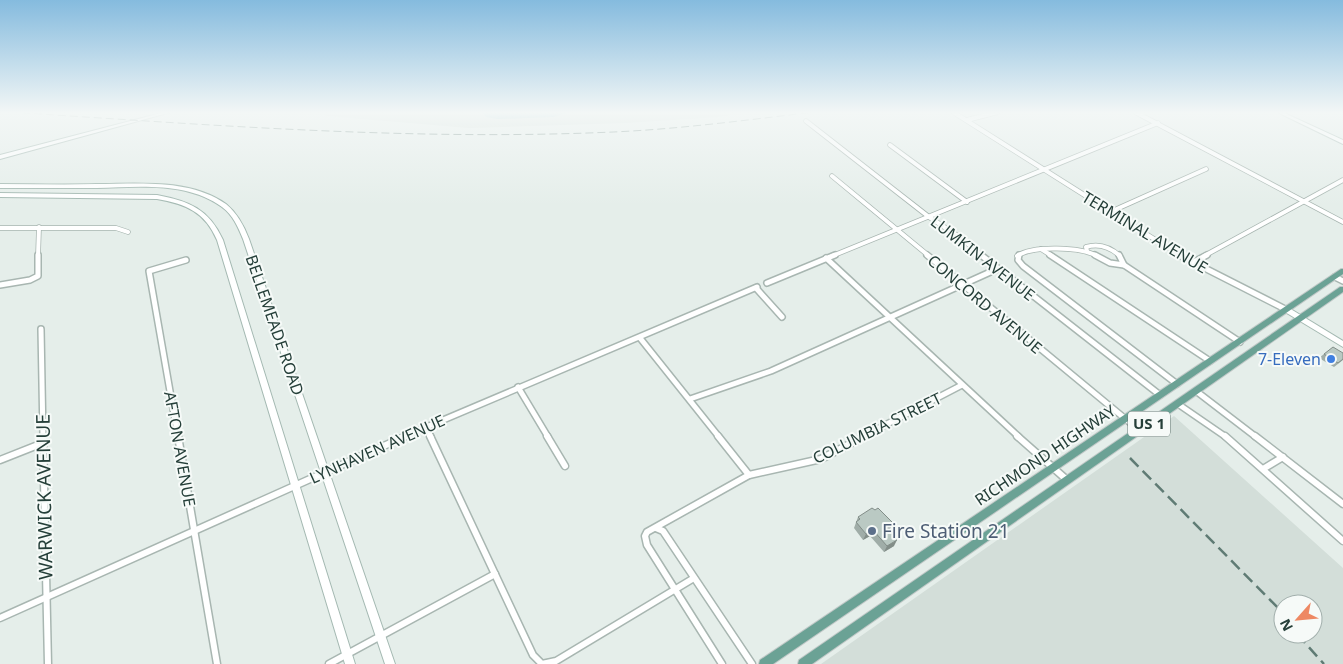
<svg xmlns="http://www.w3.org/2000/svg" width="1343" height="664" viewBox="0 0 1343 664" font-family="'Noto Sans',sans-serif">
  <rect width="100%" height="100%" fill="#e5eeea"/>
  <g fill="#d3ded9" fill-rule="evenodd">
    <path d="M320,112H751L718,117L626,123L469,128L327,116Z"/>
    <path d="M1174,416L1343,568V664H821ZM1283,604H1313V634H1283Z"/>
  </g>
  <path fill="#90c5d0" d="M482,112H565L566,113L554,117L498,119L486,117Z"/>
  <g fill="none" stroke-linecap="round" stroke-linejoin="round">
    <defs>
      <g id="street-far2">
        <path d="M953,112L1181,256"/>
        <path d="M1135,112L1343,222"/>
        <path d="M967,120L998,112"/>
        <path d="M806,121L929,217L961,238L982,256"/>
        <path d="M890,145L967,202"/>
        <path d="M832,176L929,256"/>
        <path d="M1110,212L1206,169"/>
        <path d="M0,228H116L128,232"/>
        <path d="M1041,249L1052,256"/>
        <path d="M1087,251L1086,247C1099,243 1110,247 1120,256"/>
        <path d="M38,256L39,227"/>
        <path d="M832,256L1158,123"/>
        <path d="M1017,256C1033,245 1081,247 1097,256"/>
        <path d="M1204,256L1343,180"/>
      </g>
      <g id="street-far1">
        <path d="M927,255L1140,431"/>
        <path d="M981,255L1160,395"/>
        <path d="M1019,255L1018,260L1023,266L1177,384"/>
        <path d="M1050,255L1210,361"/>
        <path d="M1095,255L1110,263L1124,265L1119,255"/>
        <path d="M1179,255L1287,310"/>
        <path d="M826,258L1019,437"/>
        <path d="M1192,263L1207,255"/>
        <path d="M1124,265L1240,342"/>
        <path d="M1335,277L1343,281"/>
        <path d="M767,283L835,255"/>
        <path d="M0,285L30,280L38,276V255"/>
        <path d="M756,288L782,317"/>
        <path d="M41,329L43,437"/>
        <path d="M640,338L719,437"/>
        <path d="M518,387L548,437"/>
        <path d="M1196,391L1256,437"/>
        <path d="M690,399L771,371L997,269"/>
        <path d="M1178,404L1226,437"/>
        <path d="M426,427L431,437"/>
        <path d="M178,437L149,271L186,260"/>
        <path d="M403,437L757,287"/>
        <path d="M862,437L962,385"/>
      </g>
      <g id="street">
        <path d="M43,436L48,664"/>
        <path d="M178,436L217,664"/>
        <path d="M430,436L533,655L542,664L556,661L694,578"/>
        <path d="M547,436L565,466"/>
        <path d="M718,436L749,475"/>
        <path d="M1017,436L1067,480"/>
        <path d="M1225,436L1343,541"/>
        <path d="M1255,436L1343,504"/>
        <path d="M0,460L43,443"/>
        <path d="M1263,469L1283,457"/>
        <path d="M656,528L663,531L752,664"/>
        <path d="M0,618L406,436"/>
        <path d="M329,664L495,574"/>
        <path d="M722,664L647,545L645,536L647,532L749,475L821,459L865,436"/>
      </g>
      <g id="secondary">
        <path d="M165,112H171L0,159V155Z"/>
        <path d="M1277,112H1282L1343,140V144Z"/>
        <path d="M0,184C32,184 64,185 96,184C138,184 189,178 226,204C237,213 244,226 249,239L395,664H385L243,239C238,227 233,215 222,207C187,181 137,187 96,188C64,188 32,188 0,188Z"/>
        <path d="M0,193L157,195C189,201 209,209 223,240L355,664H345L217,240C205,212 186,204 157,199L0,197Z"/>
        <path d="M1285,308H1289L1343,341V347L1285,312L1284,310Z"/>
      </g>
      <g id="primary">
        <path d="M1341,269H1343V274L773,664H759L760,660Z"/>
        <path d="M1340,287H1343V292L812,664H798L799,660Z"/>
      </g>
    </defs>
    <use href="#street-far2" stroke="#a8b6b1" stroke-width="5.5"/>
    <use href="#street-far1" stroke="#a8b6b1" stroke-width="8"/>
    <use href="#street" stroke="#a8b6b1" stroke-width="9"/>
    <use href="#secondary" stroke="#a4b9b2" stroke-width="2"/>
    <use href="#primary" stroke="#c2c9c8" stroke-width="2"/>
    <use href="#street-far2" stroke="#fff" stroke-width="4"/>
    <use href="#street-far1" stroke="#fff" stroke-width="5"/>
    <use href="#street" stroke="#fff" stroke-width="6"/>
    <use href="#secondary" fill="#fff" fill-rule="evenodd"/>
    <use href="#primary" fill="#6ba295" fill-rule="evenodd"/>
    <path stroke="#5f7b74" stroke-width="1" stroke-dasharray="8 4" stroke-linecap="butt" d="M10,112C210,125 412,141 613,132C680,129 747,120 814,112"/>
    <g stroke="#5f7b74" stroke-width="2.5" stroke-dasharray="12 6" stroke-linecap="butt">
      <path d="M1130,458L1283,613"/>
      <path d="M1297,634L1324,664"/>
    </g>
  </g>
  <g fill="#a0ada8">
    <path d="M1324,354L1343,360L1334,367L1319,358Z"/>
    <path d="M858,517L890,529L889,530L894,546L884,552L870,536L863,540L854,528Z"/>
  </g>
  <g fill="#828d88">
    <path d="M893,523L890,529L883,533L886,527Z"/>
    <path d="M873,530L870,536L863,540L866,534Z"/>
    <path d="M897,540L894,546L884,552L887,546Z"/>
  </g>
  <g fill="#bac9c3" stroke="#828d88">
    <path d="M1333,347L1343,353V359L1338,363L1324,354Z"/>
    <path d="M872,508L875,510L878,508L893,523L886,527L897,540L887,546L873,530L866,534L856,522L860,519L858,517Z"/>
  </g>
  <linearGradient id="sky" x2="0" y2="1"><stop stop-color="#85bbde"/><stop offset="0.55" stop-color="#f3f7f6"/><stop offset="1" stop-color="#f3f7f6" stop-opacity="0"/></linearGradient>
  <rect width="1343" height="205" fill="url(#sky)"/>
  <circle fill="#3f7fe0" stroke="#f6faf8" stroke-width="2" cx="1331" cy="359" r="5"/>
  <circle fill="#5c6f8a" stroke="#f6faf8" stroke-width="2" cx="872" cy="531" r="5"/>
  <g text-anchor="middle" stroke-width="4" stroke-linejoin="round" paint-order="stroke">
    <rect fill="#f6faf8" stroke="#647772" stroke-width="1" x="1128" y="411.5" width="42" height="25" rx="4"/>
    <g font-size="15" font-weight="bold" fill="#253f39">
      <text x="1149" y="429">US 1</text>
    </g>
    <g font-size="16" fill="#253f39" stroke="#f6faf8">
      <text transform="translate(1145 232) rotate(31)" y="6">TERMINAL AVENUE</text>
      <text transform="translate(983 258) rotate(38)" y="6">LUMKIN AVENUE</text>
      <text transform="translate(985 304) rotate(40)" y="6">CONCORD AVENUE</text>
      <text transform="translate(275 325) rotate(71)" y="6">BELLEMEADE ROAD</text>
      <text transform="translate(877 428) rotate(-26)" y="6">COLUMBIA STREET</text>
      <text transform="translate(180 449) rotate(80)" y="6">AFTON AVENUE</text>
      <text transform="translate(377 449) rotate(-24)" y="6">LYNHAVEN AVENUE</text>
      <text transform="translate(1045 455) rotate(-34)" y="6">RICHMOND HIGHWAY</text>
    </g>
    <g font-size="16" fill="#366cbe" stroke="#f6faf8" text-anchor="end">
      <text x="1321" y="365">7-Eleven</text>
    </g>
    <g font-size="19" fill="#253f39" stroke="#f6faf8">
      <text transform="translate(44 497) rotate(-91)" y="7">WARWICK AVENUE</text>
    </g>
    <g font-size="19" fill="#4e5e75" stroke="#f6faf8" text-anchor="start">
      <text x="882" y="538">Fire Station 21</text>
    </g>
  </g>
  <g transform="translate(1298 619) rotate(243)"><circle r="24" fill="#f6faf8" stroke="#a2afac"/>
  <path d="M0-4L9 19L0 12L-9 19Z" fill="#ee8863"/>
  <text y="-8" font-size="14" font-weight="bold" text-anchor="middle" fill="#253f39">N</text>
  </g>
</svg>
